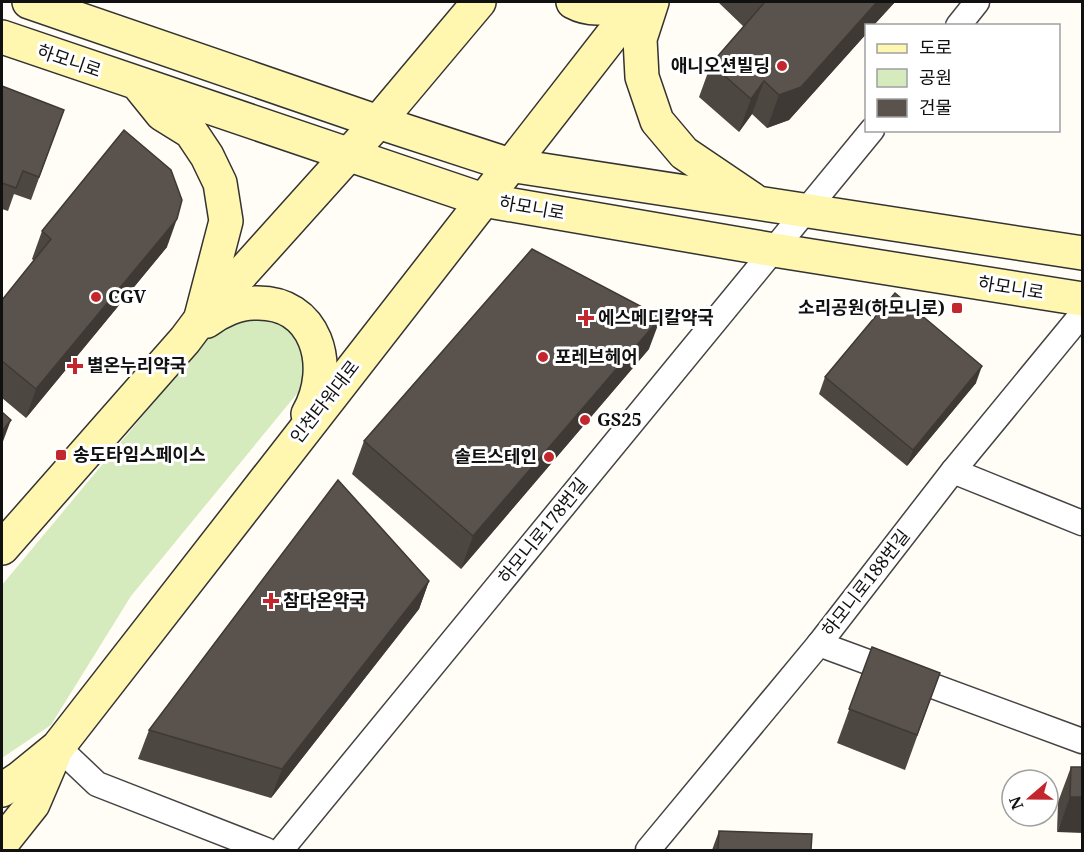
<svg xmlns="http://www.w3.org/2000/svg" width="1084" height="852" viewBox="0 0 1084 852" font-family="'Noto Serif','Noto Sans KR',serif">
  <rect width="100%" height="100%" fill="#fffdf5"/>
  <path fill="#d5ebbd" d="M270,313L304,339L309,376L300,390L131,596L51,725L2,758V585L215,329L234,318Z"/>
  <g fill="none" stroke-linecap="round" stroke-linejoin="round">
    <defs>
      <g id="street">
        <path d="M958,26L977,2"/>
        <path d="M953,471L1082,523"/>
        <path d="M819,644L1082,741"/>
        <path d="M58,747L97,784L266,850"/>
        <path d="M281,850L872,130"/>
        <path d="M648,850L819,644L953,471L1082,314"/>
      </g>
      <g id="secondary">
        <path d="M29,2L378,122L510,165L1082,253"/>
        <path d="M573,2C590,11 606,9 624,2"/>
        <path d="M652,2L640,39L642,77L657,121L684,153L752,199"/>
        <path d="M2,37L483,200L774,250L1082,299"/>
        <path d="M141,88L162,114L191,132L207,156L220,183L226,221L201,317"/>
        <path d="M207,321C220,311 238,303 254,303C317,300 335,367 308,414"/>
        <path d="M2,548L185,340L200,320L378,122L479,2"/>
        <path d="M2,790L20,778L58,747L638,2"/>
        <path d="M2,843L33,804L54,755"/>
      </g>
    </defs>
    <use href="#street" stroke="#444" stroke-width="27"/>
    <use href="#secondary" stroke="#333" stroke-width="36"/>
    <use href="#street" stroke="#fff" stroke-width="24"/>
    <use href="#secondary" stroke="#fff6b0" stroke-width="33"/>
  </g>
  <g fill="#4d4742">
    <path d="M718,2H895L873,26H867V33L789,120L767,128L752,114L739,132L699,97L711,64L744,27Z"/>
    <path d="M2,86L64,110L31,200L14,194L8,211L2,209Z"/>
    <path d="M42,231L167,247L26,418L2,398V300L34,261L32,259Z"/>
    <path d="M649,349L461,569L352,474L364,441Z"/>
    <path d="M825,377L976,383L907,466L819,394Z"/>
    <path d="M429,581L419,609L271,798L138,759L149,730Z"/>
    <path d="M872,647L940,673L905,770L837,743Z"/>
    <path d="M1071,767H1083L1057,832L1058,802Z"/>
    <path d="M719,831L811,850H712Z"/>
  </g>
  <g fill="#3f3936">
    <path d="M877,2H895L873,26H867V33L789,120L767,128L779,95Z"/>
    <path d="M764,81L752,114L739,132L751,99Z"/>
    <path d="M177,219L167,247L26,418L36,389Z"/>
    <path d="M661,317L649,349L461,569L473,536Z"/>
    <path d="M982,366L976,383L907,466L913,450Z"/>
    <path d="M11,420L2,444V431Z"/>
    <path d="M429,581L419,609L271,798L282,769Z"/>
    <path d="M1070,797H1083V833L1057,832Z"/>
  </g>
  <g fill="#5a524d" stroke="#3f3936" stroke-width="1.5">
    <path d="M763,2H877L801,87L779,95L764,81L751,99L711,64L764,3Z"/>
    <path d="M2,86L64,110L39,177L23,171L16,188L2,183Z"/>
    <path d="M124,130L171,170L182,200L177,219L36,389L2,361V300L51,239L42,231Z"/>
    <path d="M532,249L661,317L473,536L364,441Z"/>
    <path d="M895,293L982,366L913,450L825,377Z"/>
    <path d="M2,412L11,420L2,431Z"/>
    <path d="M338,480L429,581L282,769L149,730Z"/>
    <path d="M872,647L940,673L917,735L849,709Z"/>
    <path d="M1071,767H1083V797H1070Z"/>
    <path d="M719,831L812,834L811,850H718Z"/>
  </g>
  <g fill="#c4262e" stroke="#fff" stroke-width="2">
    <circle cx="782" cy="66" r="6"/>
    <circle cx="96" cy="297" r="6"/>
    <rect x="951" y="302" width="12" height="12" rx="3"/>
    <path d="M583 309h6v6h6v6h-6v6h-6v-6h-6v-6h6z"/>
    <circle cx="543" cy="357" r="6"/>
    <path d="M72 357h6v6h6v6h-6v6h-6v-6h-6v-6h6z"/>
    <circle cx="585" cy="420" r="6"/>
    <rect x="55" y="449" width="12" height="12" rx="3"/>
    <circle cx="549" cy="457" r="6"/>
    <path d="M268 592h6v6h6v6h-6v6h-6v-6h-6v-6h6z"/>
  </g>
  <g text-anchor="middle" stroke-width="6" stroke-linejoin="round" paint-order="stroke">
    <g font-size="18" fill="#111" stroke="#fff">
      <text transform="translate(69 61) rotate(19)" y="6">하모니로</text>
      <text transform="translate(532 208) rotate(10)" y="6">하모니로</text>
      <text transform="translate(1011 288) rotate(9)" y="6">하모니로</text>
      <text transform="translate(325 402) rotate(-52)" y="6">인천타워대로</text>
      <text transform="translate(543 531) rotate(-51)" y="6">하모니로178번길</text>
      <text transform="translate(866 583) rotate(-52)" y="6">하모니로188번길</text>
    </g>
    <g font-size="18" font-weight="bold" fill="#111" stroke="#fff" text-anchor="start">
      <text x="770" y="72" text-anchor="end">애니오션빌딩</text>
      <text x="108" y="303">CGV</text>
      <text x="945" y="314" text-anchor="end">소리공원(하모니로)</text>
      <text x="598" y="324">에스메디칼약국</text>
      <text x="555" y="363">포레브헤어</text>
      <text x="87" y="372">별온누리약국</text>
      <text x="597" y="426">GS25</text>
      <text x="73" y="461">송도타임스페이스</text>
      <text x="537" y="463" text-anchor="end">솔트스테인</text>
      <text x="283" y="607">참다온약국</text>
    </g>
  </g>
  <rect width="1084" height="852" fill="none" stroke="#111111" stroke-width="6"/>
  <rect x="865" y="24" width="195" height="108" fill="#ffffff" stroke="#a0a0a0" stroke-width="1.5"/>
  <rect x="877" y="44" width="30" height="9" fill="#fff6b0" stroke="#a0a0a0" stroke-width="1.5"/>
  <text x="919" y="54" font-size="18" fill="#111111">도로</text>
  <rect x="877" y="69" width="30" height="18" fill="#d5ebbd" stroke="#a0a0a0" stroke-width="1.5"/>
  <text x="919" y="84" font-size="18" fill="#111111">공원</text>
  <rect x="877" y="99" width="30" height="18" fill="#5a524d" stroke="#a0a0a0" stroke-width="1.5"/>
  <text x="919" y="114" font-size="18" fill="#111111">건물</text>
  <g transform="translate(1030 798) rotate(250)"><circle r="28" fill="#ffffff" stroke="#a0a0a0" stroke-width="1.5"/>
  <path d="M0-4.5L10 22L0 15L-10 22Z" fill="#c4262e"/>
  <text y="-9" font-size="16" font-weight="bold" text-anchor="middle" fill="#111111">N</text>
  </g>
</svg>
